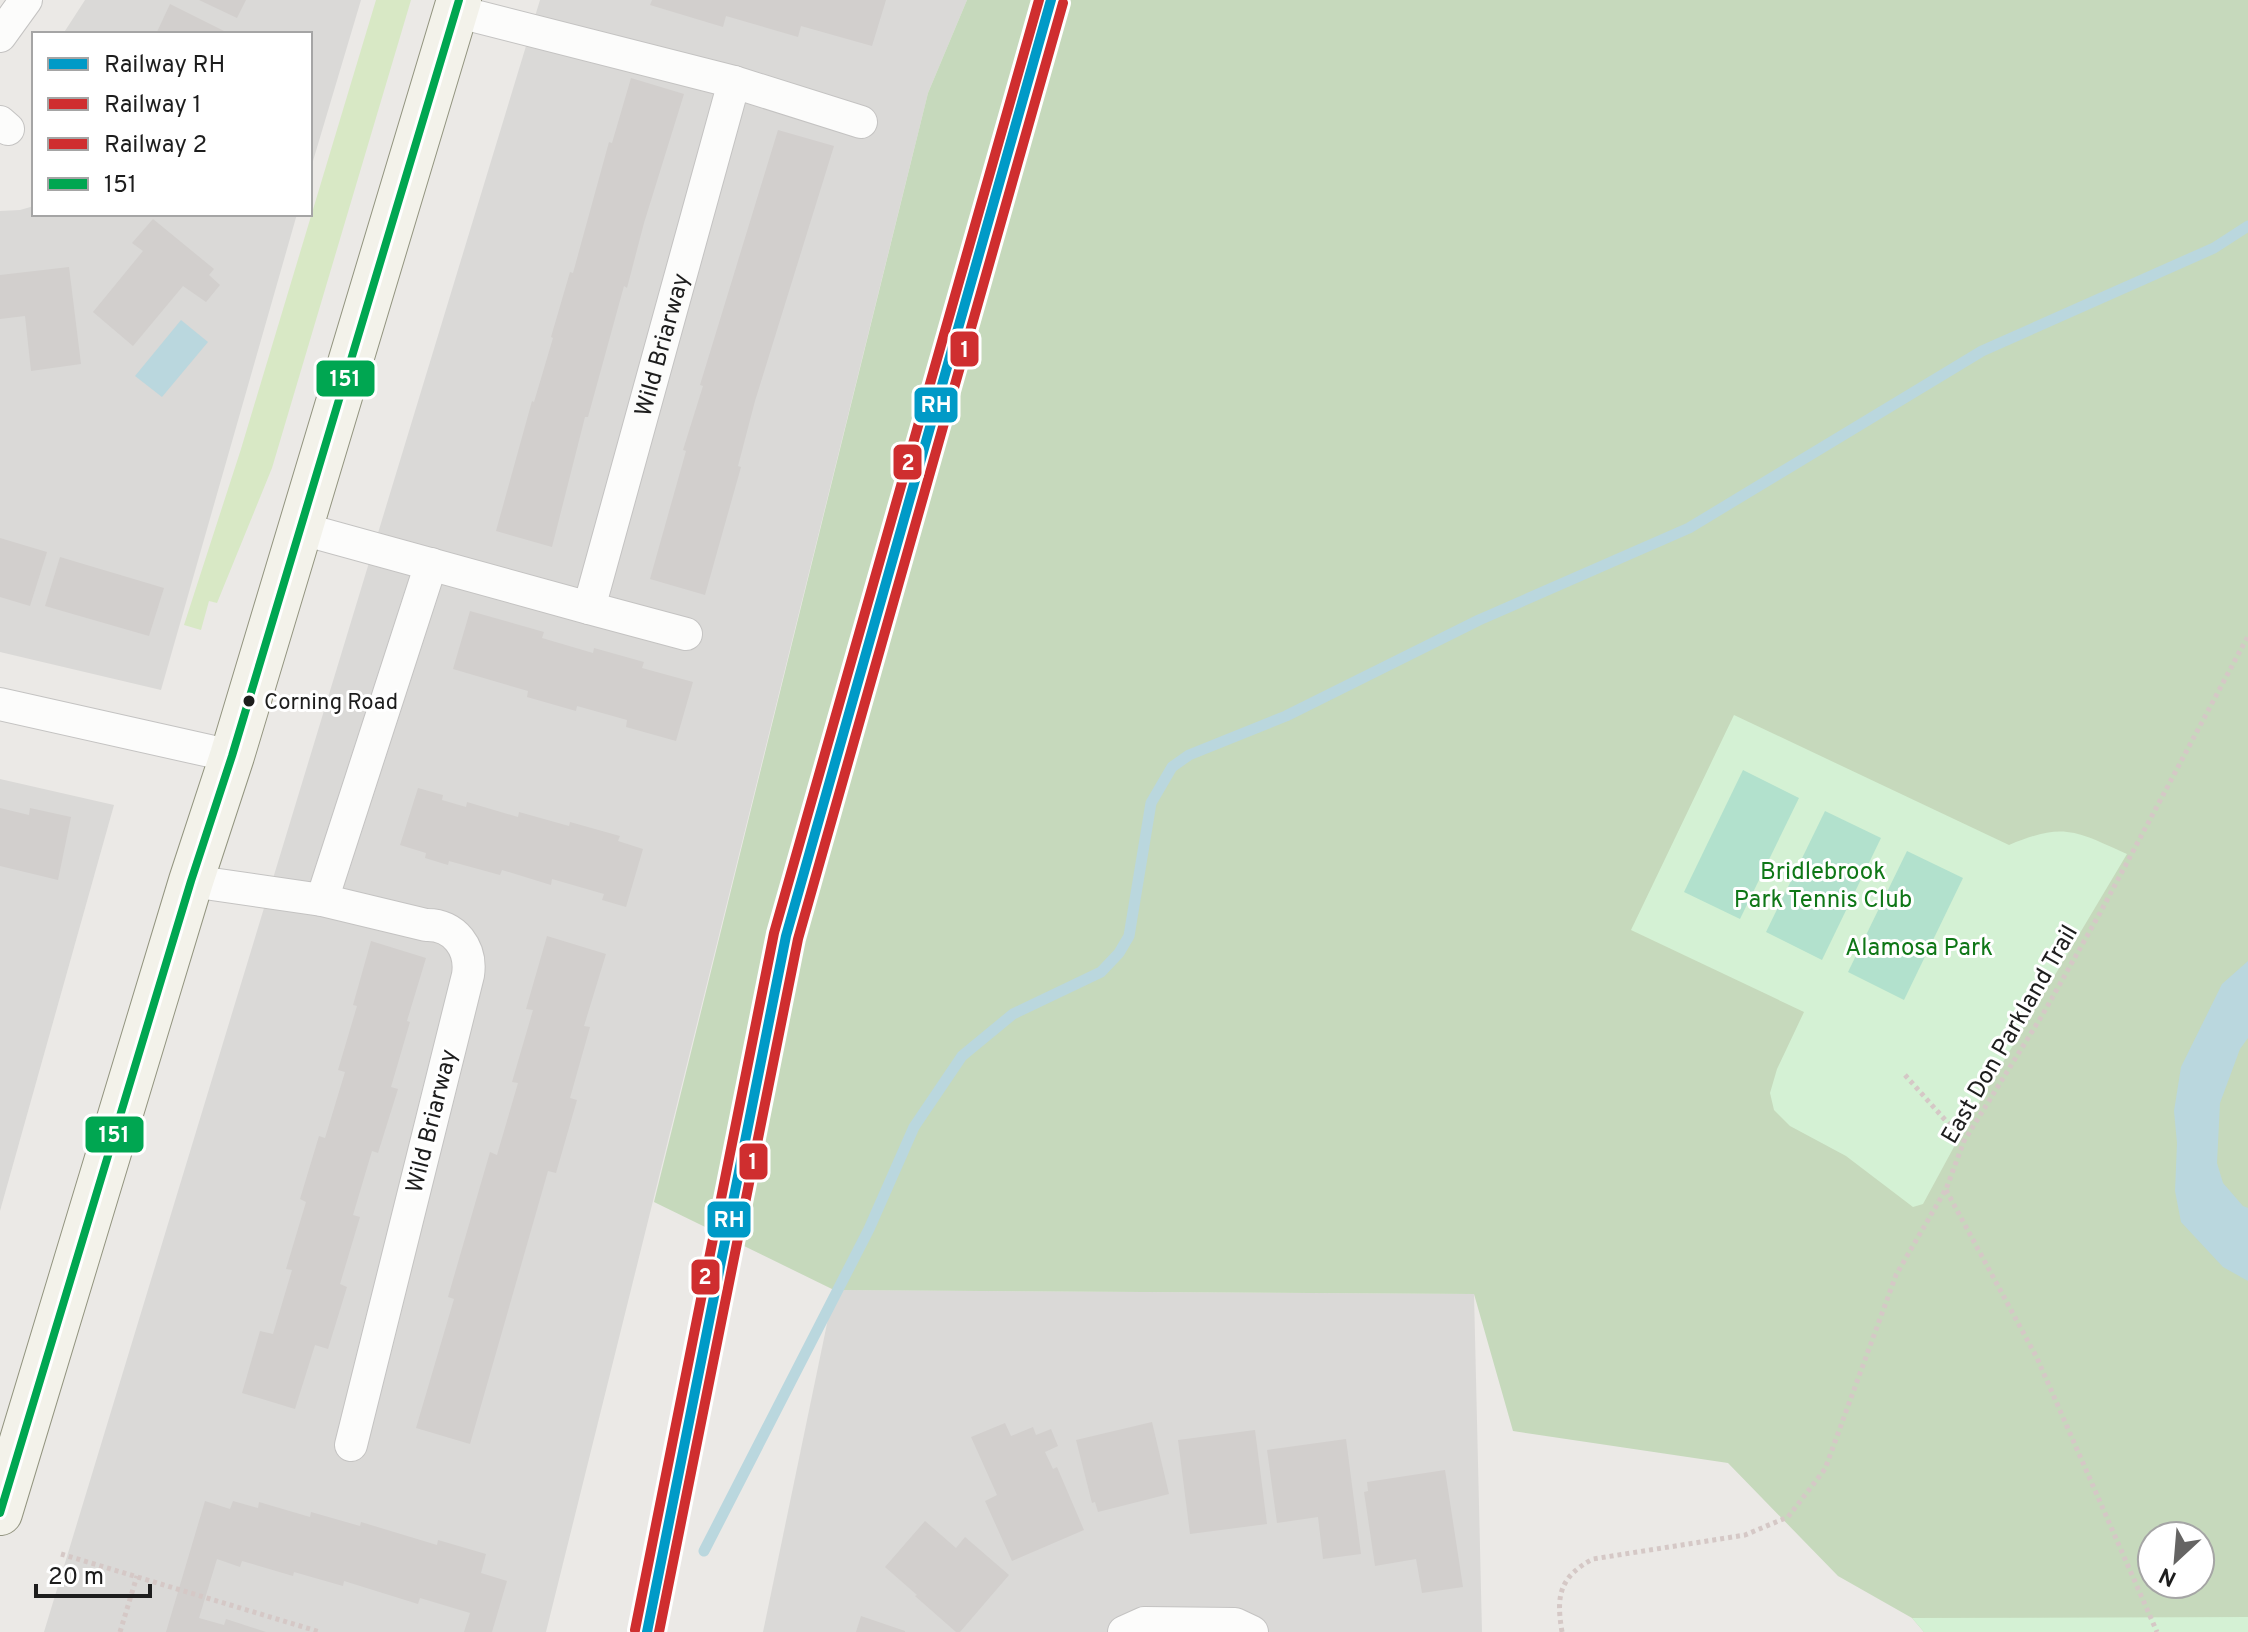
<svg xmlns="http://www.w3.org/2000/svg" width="2248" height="1632" viewBox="0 0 2248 1632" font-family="Overpass,sans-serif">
  <rect width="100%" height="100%" fill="#ebe9e6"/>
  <g fill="#dad9d7">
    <path d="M85,0H361L310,171V34H63Z"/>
    <path d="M540,0H967L928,93L546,1632H44Z"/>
    <path d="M34,206V214H297L161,690L0,652V211L20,210Z"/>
    <path d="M0,779L114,805L0,1211Z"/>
    <path d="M834,1290L1474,1294L1482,1632H763Z"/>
  </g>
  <path fill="#d8e8c5" d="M376,0H411L272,468L217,603L209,601L201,630L184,625L241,449Z"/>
  <path fill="#c6d9bc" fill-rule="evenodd" d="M967,0H2248V1632H1924L1912,1618L1838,1576L1728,1463L1513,1431L1474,1294L834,1290L654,1202L928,93ZM2152,1536H2200V1584H2152Z"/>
  <g fill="#d4f1d4">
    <path d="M1734,715L2009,845C2064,822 2075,831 2127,854L1968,1121L1923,1204L1913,1207L1846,1156L1790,1126L1774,1110L1770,1093L1777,1069L1804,1012L1631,930Z"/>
    <path d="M2248,1617V1632H1924L1912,1618Z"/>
  </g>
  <g fill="#b2e1cd">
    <path d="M1743,770L1799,798L1740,919L1684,892Z"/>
    <path d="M1825,811L1881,838L1822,960L1766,932Z"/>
    <path d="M1907,851L1963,878L1904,1000L1848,972Z"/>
  </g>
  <g fill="#bad7de">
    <path d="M181,320L208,342L162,397L135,376Z"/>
    <path d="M2248,961V1038L2240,1049L2220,1103L2217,1163L2223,1183L2243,1206L2248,1208V1281L2223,1267L2181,1222L2175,1191L2177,1143L2174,1111L2181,1067L2222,984Z"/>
  </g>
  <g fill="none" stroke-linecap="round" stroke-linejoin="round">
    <path stroke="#bad7de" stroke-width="11" d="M704,1551L869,1229L914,1127L962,1056L1013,1014L1101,972L1119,953L1129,936L1151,803L1172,767L1189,755L1286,716L1479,620L1689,528L1982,351L2214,248L2248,226"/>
  </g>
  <g fill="#d2cfcd">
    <path d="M199,0H246L237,18Z"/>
    <path d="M652,0H886L872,46L801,26L798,37L726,16L723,27L650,5Z"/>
    <path d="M170,4L230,34H156Z"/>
    <path d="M631,78L684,94L644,223L627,288L624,286L588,417H585L552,547L496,531L532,401L534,402L553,338L551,337L570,272L573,273L609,142L612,143Z"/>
    <path d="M778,130L834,146L755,401L738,466L741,467L705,595L650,579L686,451L683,450L703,386L700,385Z"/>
    <path d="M153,219L214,269L209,275L220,285L206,302L183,286L133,346L93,312L143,251L132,243Z"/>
    <path d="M69,267L81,364L31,371L25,316L0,319V275Z"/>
    <path d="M0,538L47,552L30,606L0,597Z"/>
    <path d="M60,557L164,588L149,636L45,606Z"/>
    <path d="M470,611L544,632L542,638L593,653L594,648L644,662L642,668L693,682L676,741L626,727L627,720L577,706L576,711L527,697L528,691L453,669Z"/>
    <path d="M418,788L443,795L442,800L466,807L467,802L518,817L519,812L569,826L570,822L620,836L618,841L643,849L626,907L602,900L604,894L552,879L551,885L502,870L500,875L449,861L448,865L425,858L426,853L400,845Z"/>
    <path d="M0,808L29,815L30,808L71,817L58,880L0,866Z"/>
    <path d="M547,936L606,954L584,1026L590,1027L570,1098L577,1100L556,1173L548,1171L470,1444L416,1428L454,1299L448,1297L490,1152L497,1155L518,1083L512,1082L533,1010L526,1009Z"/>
    <path d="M371,941L426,958L407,1021L410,1022L391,1087L398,1089L378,1153L372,1151L353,1215L360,1217L340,1284L347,1287L328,1349L315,1345L295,1409L242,1393L260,1331L273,1334L292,1270L286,1269L306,1202L300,1199L319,1136L325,1138L345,1072L338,1070L357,1006L353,1005Z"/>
    <path d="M1152,1422L1169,1494L1098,1512L1095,1502L1092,1503L1076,1440Z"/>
    <path d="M1005,1423L1011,1436L1033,1427L1036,1435L1051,1429L1058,1446L1045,1452L1053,1469L1057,1467L1084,1530L1012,1561L985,1501L997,1495L971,1437Z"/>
    <path d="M1255,1430L1267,1524L1190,1534L1178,1440Z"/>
    <path d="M1346,1439L1361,1554L1323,1559L1318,1517L1277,1523L1267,1450Z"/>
    <path d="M1445,1470L1463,1587L1422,1593L1416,1559L1375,1566L1364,1492L1368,1491L1367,1482Z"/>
    <path d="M205,1501L230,1509L233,1501L258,1508L259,1502L310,1517L311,1512L360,1526L361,1522L437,1545L438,1540L486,1554L481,1573L507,1581L492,1632H464L470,1613L420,1598L418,1604L344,1581L343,1586L294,1572L293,1576L242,1561L240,1567L217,1559L199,1618L224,1625L226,1619L266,1632H166Z"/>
    <path d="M925,1521L956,1548L965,1537L1009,1575L960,1632H956L915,1596L917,1595L885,1567Z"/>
    <path d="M861,1616L905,1631V1632H856Z"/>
  </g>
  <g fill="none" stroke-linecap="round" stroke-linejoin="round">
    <defs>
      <g id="street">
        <path d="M455,11L734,82L861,122"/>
        <path d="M0,36L26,0"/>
        <path d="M0,122L8,129"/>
        <path id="s1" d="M299,528L589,608L734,82"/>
        <path d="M589,608L686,634"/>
        <path d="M0,704L232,756"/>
        <path d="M191,881L322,900L426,925C455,924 472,949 468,975L351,1445"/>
        <path d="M322,900L431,564"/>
        <path d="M1124,1632L1144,1623L1235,1624L1252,1632"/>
      </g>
      <path id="secondary" d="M0,1513L191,881L232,756L459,0"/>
    </defs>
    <use href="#street" stroke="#c4c3c2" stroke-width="34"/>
    <use href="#secondary" stroke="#92947f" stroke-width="46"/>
    <g stroke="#d5c8c6" stroke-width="5" stroke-dasharray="4 4" stroke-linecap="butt">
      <path d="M1905,1075L1964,1141"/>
      <path d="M1946,1190L2037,1358L2157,1632"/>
      <path d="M61,1554L320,1632"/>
      <path d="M120,1632L137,1576"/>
      <path d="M1562,1632C1556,1596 1559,1577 1593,1559L1745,1535L1788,1517L1825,1469L1896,1275L1946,1189L1964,1141L2043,1014L2100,913L2248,636"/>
    </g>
    <use href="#street" stroke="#fcfcfb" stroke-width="32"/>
    <use href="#secondary" stroke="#f3f2ea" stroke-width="44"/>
    <defs>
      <path id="bus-1" d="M0,1513L191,881L232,756L459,0"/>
    </defs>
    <use href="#bus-1" stroke="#fff" stroke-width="14"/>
    <use href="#bus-1" stroke="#00a651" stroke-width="8"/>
    <defs>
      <path id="rail-1" d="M647,1632L786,936L1051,0"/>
      <path id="rail-2" d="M659,1632L798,939L1063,3"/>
      <path id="rail-3" d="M635,1630L774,933L1039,0"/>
    </defs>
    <use href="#rail-1" stroke="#fff" stroke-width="16"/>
    <use href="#rail-2" stroke="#fff" stroke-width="16"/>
    <use href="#rail-3" stroke="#fff" stroke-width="16"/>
    <use href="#rail-1" stroke="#009ac7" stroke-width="10"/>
    <use href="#rail-2" stroke="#cf2e2f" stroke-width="10"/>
    <use href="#rail-3" stroke="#cf2e2f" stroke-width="10"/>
  </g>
  <circle fill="#1d1d1d" stroke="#fff" stroke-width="3" cx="249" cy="701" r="7"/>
  <g text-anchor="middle" stroke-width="6" stroke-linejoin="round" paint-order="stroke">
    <g font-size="22" fill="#1d1d1d" stroke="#fff" text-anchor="start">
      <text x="264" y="709">Corning Road</text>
    </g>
    <g font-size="24" fill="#1d1d1d" stroke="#fff">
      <text dy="8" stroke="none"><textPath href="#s1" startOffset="574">Wild Briarway</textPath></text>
      <text transform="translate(2009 1034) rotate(-60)" y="8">East Don Parkland Trail</text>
      <text transform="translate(431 1121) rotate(-76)" y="8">Wild Briarway</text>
    </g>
    <g font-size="24" fill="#0f7717" stroke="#fff">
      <text x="1823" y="879">Bridlebrook<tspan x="1823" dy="28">Park Tennis Club</tspan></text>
      <text x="1919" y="955">Alamosa Park</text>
    </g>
  </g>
  <g stroke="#fff" stroke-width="3">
    <rect x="949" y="330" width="31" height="38" rx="8" fill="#cf2e2f"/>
    <rect x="315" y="359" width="61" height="39" rx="8" fill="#00a651"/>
    <rect x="913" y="386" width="46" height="38" rx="8" fill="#009ac7"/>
    <rect x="892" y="443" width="31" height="38" rx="8" fill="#cf2e2f"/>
    <rect x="84" y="1115" width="61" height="39" rx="8" fill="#00a651"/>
    <rect x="738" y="1142" width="31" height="39" rx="8" fill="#cf2e2f"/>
    <rect x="706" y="1200" width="46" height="39" rx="8" fill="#009ac7"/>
    <rect x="690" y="1258" width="31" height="38" rx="8" fill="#cf2e2f"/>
  </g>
  <g font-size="22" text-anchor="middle" font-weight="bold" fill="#fff">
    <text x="965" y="357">1</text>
    <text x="345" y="386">151</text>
    <text x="936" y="412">RH</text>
    <text x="908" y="470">2</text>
    <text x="114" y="1142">151</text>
    <text x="753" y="1169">1</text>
    <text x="729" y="1227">RH</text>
    <text x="705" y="1284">2</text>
  </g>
  <rect x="32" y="32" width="280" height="184" fill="#ffffff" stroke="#a5a5a5" stroke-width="2"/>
  <rect x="48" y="58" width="40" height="12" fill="#009ac7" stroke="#a5a5a5" stroke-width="2"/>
  <text x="104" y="72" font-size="24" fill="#1d1d1d">Railway RH</text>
  <rect x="48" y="98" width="40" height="12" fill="#cf2e2f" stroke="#a5a5a5" stroke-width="2"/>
  <text x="104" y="112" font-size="24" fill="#1d1d1d">Railway 1</text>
  <rect x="48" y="138" width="40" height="12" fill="#cf2e2f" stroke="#a5a5a5" stroke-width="2"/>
  <text x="104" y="152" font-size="24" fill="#1d1d1d">Railway 2</text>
  <rect x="48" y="178" width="40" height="12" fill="#00a651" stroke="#a5a5a5" stroke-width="2"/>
  <text x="104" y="192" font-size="24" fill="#1d1d1d">151</text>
  <g transform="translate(2176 1560) rotate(206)"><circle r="38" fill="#ffffff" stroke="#a5a5a5" stroke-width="2"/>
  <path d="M0-6L14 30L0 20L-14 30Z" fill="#656463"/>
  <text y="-12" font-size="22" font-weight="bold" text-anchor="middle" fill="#1d1d1d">N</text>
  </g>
  <path d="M36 1584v12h114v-12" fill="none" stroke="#1d1d1d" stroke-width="4"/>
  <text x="48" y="1584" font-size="24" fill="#1d1d1d" stroke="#ffffff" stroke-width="6" paint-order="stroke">20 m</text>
</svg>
